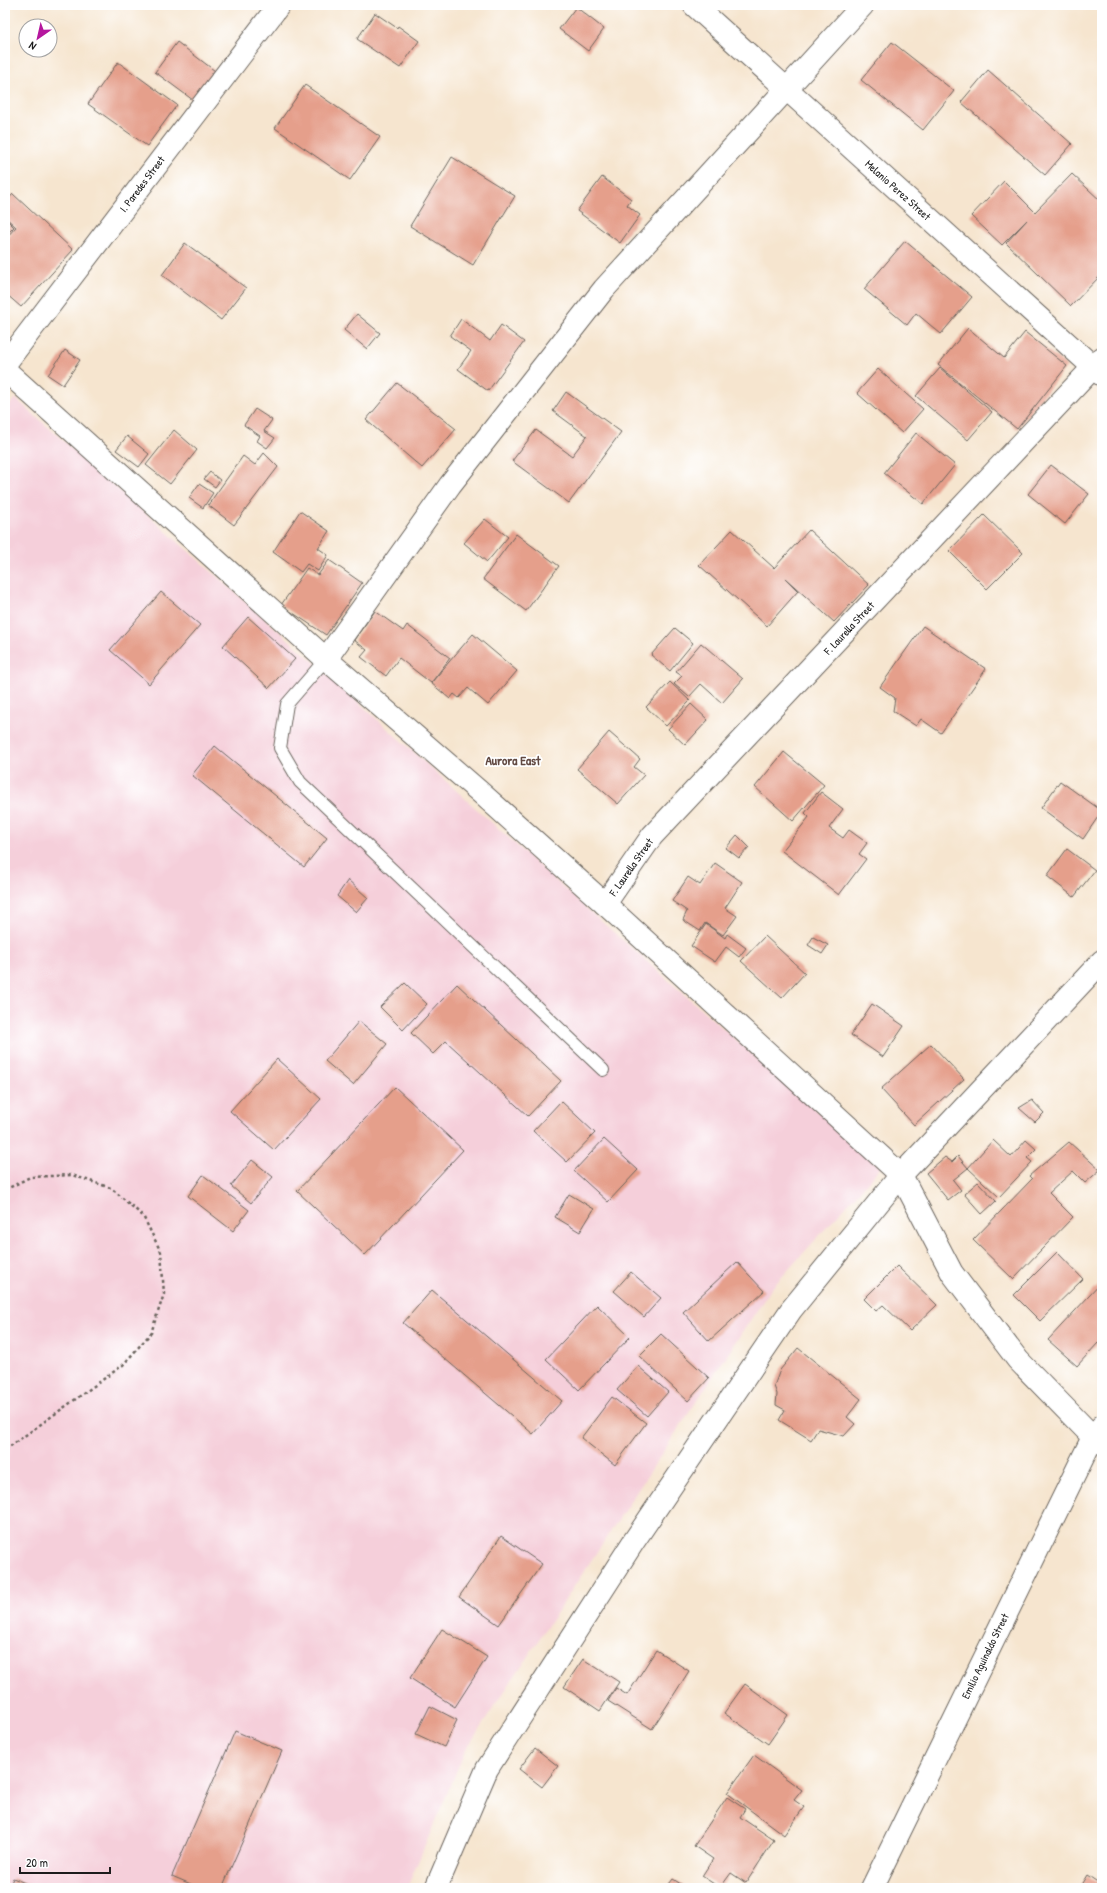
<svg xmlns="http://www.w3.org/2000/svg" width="1107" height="1893" viewBox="0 0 1107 1893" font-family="'Patrick Hand',sans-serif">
  <rect width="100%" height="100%" fill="#fff"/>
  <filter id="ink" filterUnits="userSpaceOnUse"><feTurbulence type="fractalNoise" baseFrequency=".025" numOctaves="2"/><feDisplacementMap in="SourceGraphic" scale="8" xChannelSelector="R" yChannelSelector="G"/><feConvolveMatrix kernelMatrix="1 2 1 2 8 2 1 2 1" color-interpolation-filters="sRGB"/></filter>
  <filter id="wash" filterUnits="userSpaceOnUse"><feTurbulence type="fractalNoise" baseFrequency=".012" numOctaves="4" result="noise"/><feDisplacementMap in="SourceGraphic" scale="16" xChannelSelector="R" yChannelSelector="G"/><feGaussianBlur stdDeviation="0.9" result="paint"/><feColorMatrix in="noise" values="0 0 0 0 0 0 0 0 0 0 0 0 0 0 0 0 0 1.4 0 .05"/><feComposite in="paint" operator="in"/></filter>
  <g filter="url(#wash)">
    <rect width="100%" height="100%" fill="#f6e5cf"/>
    <path fill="#f5cfda" d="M15,398L305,654L594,915L881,1167L771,1289L465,1751L407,1888H5V411Z"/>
    <g id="blocks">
      <g fill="#e59f8b">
        <path d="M576,7L604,29L588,51L559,29Z"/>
        <path d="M375,13L397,28L398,26L419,41L400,68L357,39Z"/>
        <path d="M177,42L219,74L197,103L155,72Z"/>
        <path d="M892,42L954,91L923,130L861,80Z"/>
        <path d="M118,62L177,105L147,146L88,104Z"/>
        <path d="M988,70L1072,144L1045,175L961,102Z"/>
        <path d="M305,85L380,137L350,180L275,128Z"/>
        <path d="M452,157L515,196L473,265L410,226Z"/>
        <path d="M1072,174L1102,202V274L1071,306L1006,243L1027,220L1002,245L971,216L1004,181L1035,212Z"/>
        <path d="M602,177L631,199L627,205L640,215L620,243L577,211Z"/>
        <path d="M13,194L73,250L21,307L5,293V239L16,227L5,217V203Z"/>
        <path d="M5,218L14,227L5,236Z"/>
        <path d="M905,241L972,297L941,334L916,313L907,325L864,289Z"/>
        <path d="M185,243L246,288L221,320L162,275Z"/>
        <path d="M357,314L380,333L367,349L344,330Z"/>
        <path d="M461,319L490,341L501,325L524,342L488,391L458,369L471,351L450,336Z"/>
        <path d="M968,328L1004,358L1025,332L1067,366L1017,429L938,365Z"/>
        <path d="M65,350L80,360L63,385L48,375Z"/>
        <path d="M940,368L992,412L968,440L916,396Z"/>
        <path d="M878,369L923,409L902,433L857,393Z"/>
        <path d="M397,383L456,429L422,468L366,420Z"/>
        <path d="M566,392L621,432L569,503L512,461L536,430L572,456L587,436L553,411Z"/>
        <path d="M255,409L272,420L264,431L275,438L267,448L257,441L260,436L244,425Z"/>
        <path d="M174,430L197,450L170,484L146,465Z"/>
        <path d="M916,433L955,465L923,504L884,473Z"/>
        <path d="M127,436L149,454L139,467L116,450Z"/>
        <path d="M264,453L278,467L234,525L208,505L243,456L255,465Z"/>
        <path d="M1051,465L1089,494L1065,524L1028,494Z"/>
        <path d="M210,472L220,480L215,487L204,479Z"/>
        <path d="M199,484L213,493L203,508L189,498Z"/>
        <path d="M300,511L329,531L318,548L328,555L318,571L307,564L301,572L273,552Z"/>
        <path d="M984,515L1023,553L987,589L949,551Z"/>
        <path d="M485,519L508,537L487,562L464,543Z"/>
        <path d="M732,530L774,568L809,530L869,585L834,622L785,578L798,591L767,626L699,565Z"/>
        <path d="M516,534L559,566L526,611L483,579Z"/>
        <path d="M329,560L362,583L326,635L281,605L307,568L318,575Z"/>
        <path d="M161,592L200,625L149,684L110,650Z"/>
        <path d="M375,611L403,631L407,625L450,658L431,683L399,658L386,676L361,657L367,650L354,640Z"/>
        <path d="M248,617L295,659L269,688L223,646Z"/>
        <path d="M923,626L986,669L941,733L921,719L916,726L893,711L895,698L880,687Z"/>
        <path d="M675,628L693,643L670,671L651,655Z"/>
        <path d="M473,634L517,671L488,705L468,688L459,698L454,694L450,699L431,683Z"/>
        <path d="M701,643L743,679L722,703L701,684L689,697L674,684L682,676L676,672Z"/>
        <path d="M670,682L690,701L666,726L646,707Z"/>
        <path d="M691,704L708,720L685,745L668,729Z"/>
        <path d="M609,732L640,759L634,767L644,775L618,804L577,769Z"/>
        <path d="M215,746L327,838L304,867L192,775Z"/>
        <path d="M784,752L824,785L793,821L755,787Z"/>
        <path d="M1060,781L1102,811L1083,839L1041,808Z"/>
        <path d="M821,792L843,809L829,828L843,838L849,830L867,843L859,854L866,859L839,895L782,851L809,817L805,813Z"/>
        <path d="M737,835L749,847L739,858L726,848Z"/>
        <path d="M1067,849L1095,870L1074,897L1047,876Z"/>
        <path d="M715,863L742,882L725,908L737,916L723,935L705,923L700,931L683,920L687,911L672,901L688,877L700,885Z"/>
        <path d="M348,880L368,898L356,912L337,896Z"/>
        <path d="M706,924L725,938L727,934L746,948L739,957L726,947L715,962L691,946Z"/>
        <path d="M765,936L805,973L782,998L741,961Z"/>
        <path d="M813,937L828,945L822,954L808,945Z"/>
        <path d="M405,983L427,1004L403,1030L380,1007Z"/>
        <path d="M457,984L561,1081L528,1116L446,1041L433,1054L411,1033Z"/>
        <path d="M872,1004L904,1026L883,1057L851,1035Z"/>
        <path d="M359,1021L387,1044L353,1085L325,1061Z"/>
        <path d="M931,1044L964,1079L914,1125L881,1089Z"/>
        <path d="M277,1059L321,1099L274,1150L230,1111Z"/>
        <path d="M395,1087L463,1150L365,1255L297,1191Z"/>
        <path d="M1032,1100L1044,1113L1035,1122L1019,1108Z"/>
        <path d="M561,1101L595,1133L567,1162L533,1131Z"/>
        <path d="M604,1139L638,1170L608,1202L574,1171Z"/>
        <path d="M993,1140L1011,1157L1026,1140L1036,1149L1027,1158L1032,1162L999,1197L968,1168Z"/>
        <path d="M1069,1142L1100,1170L1085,1183L1073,1171L1049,1193L1073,1217L1013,1279L973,1240L1032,1179L1029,1176Z"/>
        <path d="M958,1156L968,1168L953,1180L961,1190L948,1200L926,1173L945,1157L952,1162Z"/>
        <path d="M252,1160L273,1177L251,1203L231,1186Z"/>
        <path d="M203,1175L249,1210L233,1231L188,1196Z"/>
        <path d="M978,1182L996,1201L982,1214L964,1194Z"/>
        <path d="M569,1194L594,1209L580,1232L555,1217Z"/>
        <path d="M1057,1252L1083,1279L1040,1321L1014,1295Z"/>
        <path d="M737,1262L764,1291L709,1341L683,1312Z"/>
        <path d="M897,1266L937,1305L910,1331L883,1305L876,1311L864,1299Z"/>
        <path d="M631,1272L661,1298L644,1317L614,1291Z"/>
        <path d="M1102,1282V1347L1098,1343L1077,1366L1048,1340Z"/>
        <path d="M432,1290L562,1401L533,1434L403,1323Z"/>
        <path d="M597,1305L630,1337L579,1390L546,1359Z"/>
        <path d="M661,1334L709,1378L688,1401L639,1356Z"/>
        <path d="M798,1348L861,1399L847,1417L855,1424L844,1436L818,1429L811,1440L779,1420L785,1410L776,1405L777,1394L774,1386L780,1370Z"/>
        <path d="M638,1366L668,1392L647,1416L617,1390Z"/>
        <path d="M612,1397L646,1423L615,1465L581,1438Z"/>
        <path d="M501,1536L542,1564L499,1625L459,1597Z"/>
        <path d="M442,1629L487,1657L455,1707L410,1678Z"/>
        <path d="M656,1650L689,1671L652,1729L608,1701L616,1688L627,1695Z"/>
        <path d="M583,1659L619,1682L600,1711L564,1687Z"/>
        <path d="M745,1684L788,1715L768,1744L724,1713Z"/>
        <path d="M430,1706L457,1720L444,1747L416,1734Z"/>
        <path d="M235,1731L282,1751L222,1888H200L172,1876Z"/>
        <path d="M535,1748L558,1766L542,1787L519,1769Z"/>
        <path d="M754,1755L802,1790L794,1800L804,1807L784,1835L727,1793Z"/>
        <path d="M727,1797L745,1809L740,1817L774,1840L746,1883L731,1873L720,1888L702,1876L713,1859L694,1846Z"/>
        <path d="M1087,1875L1102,1885V1888H1079Z"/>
        <path d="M13,1878L37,1888H9Z"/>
        <path d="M673,1879L687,1888H666Z"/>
      </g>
    </g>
  </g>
  <g filter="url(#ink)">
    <use href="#blocks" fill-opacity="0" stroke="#68625b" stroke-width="1"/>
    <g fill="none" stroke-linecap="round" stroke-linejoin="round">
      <defs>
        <path id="service" d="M326,659L287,704L280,748L300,782L603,1070"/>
        <g id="minor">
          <path d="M694,5L1102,375"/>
          <path d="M326,659L450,485L604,289L863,5"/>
          <path d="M605,904L652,836L1102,358"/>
          <path d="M872,1888L1093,1437L1102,1426"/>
        </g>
        <g id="tertiary">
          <path d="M5,364L279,5"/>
          <path d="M5,370L326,659L481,793L605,904L901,1175L952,1273L1018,1360L1093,1437L1102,1443"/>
          <path d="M436,1888L487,1769L634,1541L791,1310L901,1175L1102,961"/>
        </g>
      </defs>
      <use href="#service" stroke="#68625b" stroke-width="14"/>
      <use href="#minor" stroke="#68625b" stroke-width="24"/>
      <use href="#tertiary" stroke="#68625b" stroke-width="24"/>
      <path stroke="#68625b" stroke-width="2.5" stroke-dasharray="3 3" stroke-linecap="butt" d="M5,1190L30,1177L72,1175L111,1188L143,1216L161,1252L164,1294L151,1333L123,1365L5,1450"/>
      <use href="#service" stroke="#fff" stroke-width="12"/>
      <use href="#minor" stroke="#fff" stroke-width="22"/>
      <use href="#tertiary" stroke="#fff" stroke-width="22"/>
    </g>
  </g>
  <g text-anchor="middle" stroke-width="3.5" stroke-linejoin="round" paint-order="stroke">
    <g font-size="11" fill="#1c1c1c" stroke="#fff">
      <text transform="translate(142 184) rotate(-53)" y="4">I. Paredes Street</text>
      <text transform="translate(898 190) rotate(42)" y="4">Melanio Perez Street</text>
      <text transform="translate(849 628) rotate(-47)" y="4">F. Laurella Street</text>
      <text transform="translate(631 867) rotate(-55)" y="4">F. Laurella Street</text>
      <text transform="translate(985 1656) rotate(-64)" y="4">Emilio Aguinaldo Street</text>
    </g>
    <g font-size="13" font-weight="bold" fill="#624a43" stroke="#fff">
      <text x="513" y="765">Aurora East</text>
    </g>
  </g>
  <rect width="1107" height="1893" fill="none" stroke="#fff" stroke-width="20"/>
  <g transform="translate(38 38) rotate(214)"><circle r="19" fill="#ffffff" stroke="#a4a4a4"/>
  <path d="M0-3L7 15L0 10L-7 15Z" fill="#b5179e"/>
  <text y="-6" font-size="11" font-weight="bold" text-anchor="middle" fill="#1c1c1c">N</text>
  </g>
  <path d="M20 1867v6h90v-6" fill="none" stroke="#1c1c1c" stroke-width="2"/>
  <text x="26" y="1867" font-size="12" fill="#1c1c1c" stroke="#ffffff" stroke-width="3" paint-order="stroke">20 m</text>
</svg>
